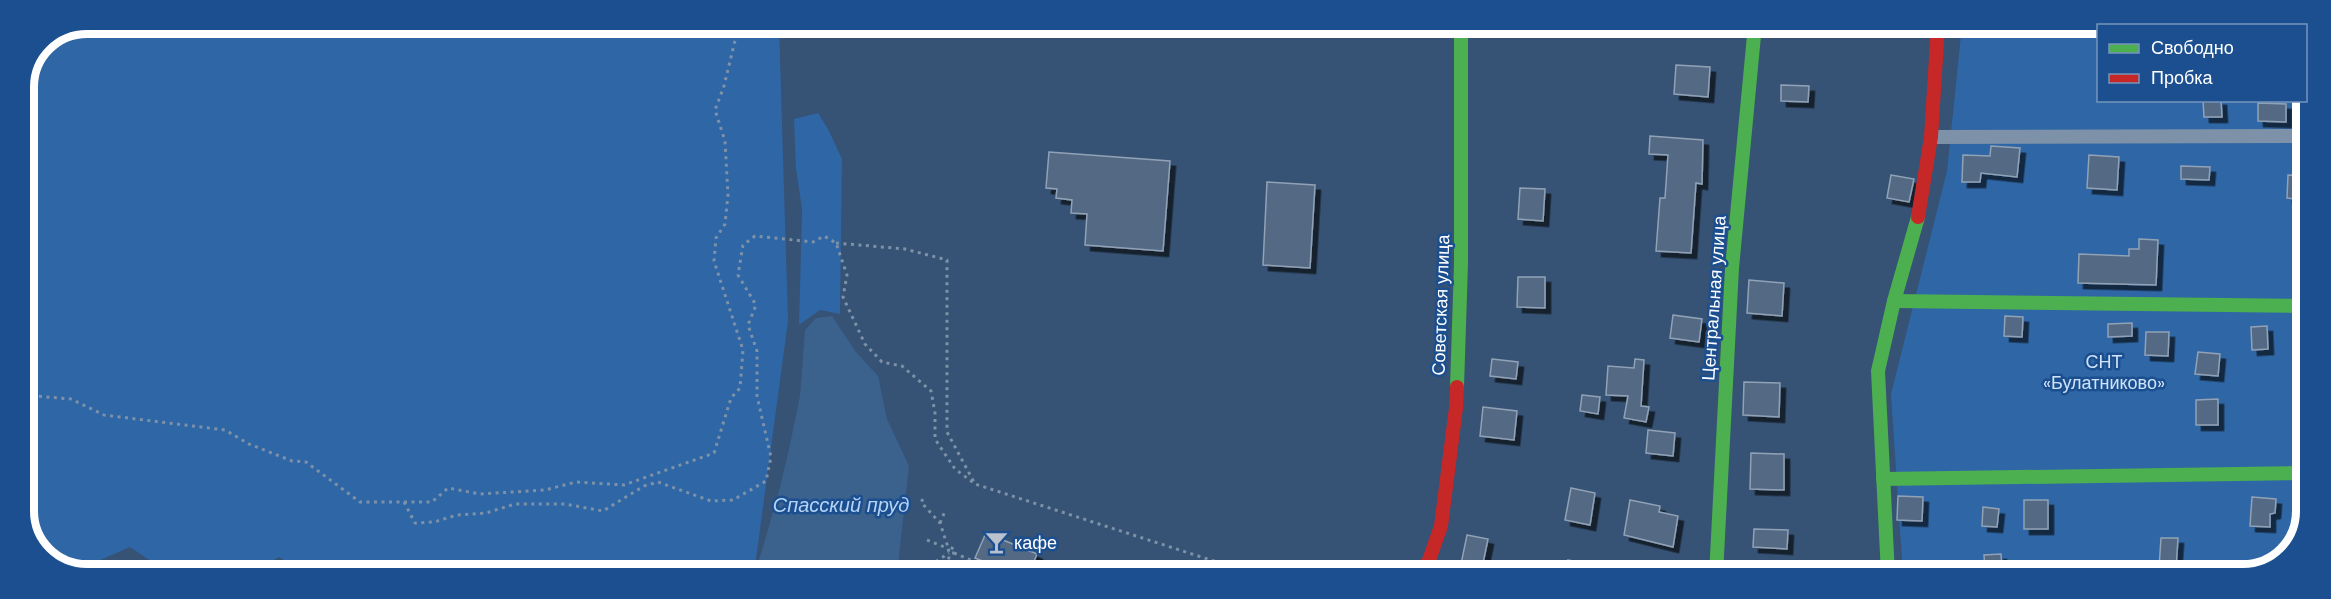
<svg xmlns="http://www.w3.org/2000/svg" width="2331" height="599" viewBox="0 0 2331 599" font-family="'DM Sans',sans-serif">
  <defs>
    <filter id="shadow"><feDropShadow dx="5.5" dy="5.5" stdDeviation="0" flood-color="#0009"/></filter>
  </defs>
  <rect width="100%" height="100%" fill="#365274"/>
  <g fill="#2f66a5">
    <path d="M88,24H779L788,321L754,574H305L279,557L248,574H170L130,547L73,572L40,554L25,519L24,87L43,42Z"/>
    <path d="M1962,25H2257L2098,26V100H2306V77V524L2285,559L2244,575H1903L1891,394L1947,171Z"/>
    <path d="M818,113L828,129L842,159L840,314L820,310L799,325L802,209L796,169L794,119Z"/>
  </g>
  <path fill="#3b618d" d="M832,316L856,352L878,376L887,419L909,466L897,574H755L778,495L789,449L800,396L805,330L816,318Z"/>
  <g fill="#526984" stroke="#92a2b6" stroke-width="1.5" filter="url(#shadow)">
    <path d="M1676,65L1710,67L1708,97L1674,94Z"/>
    <path d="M1781,85L1809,86L1808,102L1781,101Z"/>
    <path d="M2203,100H2221L2222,117H2204Z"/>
    <path d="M2258,103L2286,104V122L2258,121Z"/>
    <path d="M1650,136L1703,140L1702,184L1696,183L1691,253L1656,251L1660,198H1665L1668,155L1649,154Z"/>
    <path d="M1991,146L2020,148L2017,177L1981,173L1980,182H1962L1963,155L1990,156Z"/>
    <path d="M1049,152L1170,161L1163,251L1085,245L1087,214L1071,213L1072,200L1056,198L1057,189L1046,188Z"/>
    <path d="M2089,155L2119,157L2117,190L2087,188Z"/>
    <path d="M2181,166L2210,167L2209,180L2181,179Z"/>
    <path d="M1891,175L1914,179L1909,202L1887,198Z"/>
    <path d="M2288,175L2306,176V200L2287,198Z"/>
    <path d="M1267,182L1315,185L1310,268L1263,265Z"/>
    <path d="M1520,188L1545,189L1543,221L1518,219Z"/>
    <path d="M2139,239L2158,240L2156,285L2078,283L2079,254L2129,256V249H2139Z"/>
    <path d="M1518,277H1545V308L1517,307Z"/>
    <path d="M1749,280L1784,283L1782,316L1747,313Z"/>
    <path d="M1673,315L1702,319L1699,342L1670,338Z"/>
    <path d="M2005,316L2023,317L2022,337L2004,336Z"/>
    <path d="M2132,323V336L2108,337V324Z"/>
    <path d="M2267,326L2268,349L2252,350L2251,327Z"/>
    <path d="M2146,332H2169L2168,356L2145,355Z"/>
    <path d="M2198,352L2220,354L2218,376L2195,374Z"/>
    <path d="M1492,359L1518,362L1516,379L1490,376Z"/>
    <path d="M1635,359L1644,360L1641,406L1649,407L1646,422L1624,418L1628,396L1606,395L1608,366L1634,368Z"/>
    <path d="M1744,382L1780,383L1779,417L1743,415Z"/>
    <path d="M1582,395L1600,397L1598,414L1580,411Z"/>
    <path d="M2218,399V425H2196V400Z"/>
    <path d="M1483,407L1517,411L1514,440L1480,436Z"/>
    <path d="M1648,430L1675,433L1673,456L1646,453Z"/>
    <path d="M1751,453L1784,454V490L1750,489Z"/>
    <path d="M1571,488L1595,493L1590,525L1565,520Z"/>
    <path d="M1898,496L1923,497L1922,521L1897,520Z"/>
    <path d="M2252,497L2276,499L2275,513L2270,514V527L2250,526Z"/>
    <path d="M1630,500L1660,506L1659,512L1678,516L1673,547L1624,535Z"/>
    <rect x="2024" y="500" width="24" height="29"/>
    <path d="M1983,507L1999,509L1997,527L1982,526Z"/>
    <path d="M1754,529L1788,530L1787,549L1753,547Z"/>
    <path d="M986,533L1037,554L1029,574H1015L975,558Z"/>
    <path d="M1467,535L1488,539L1481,573L1460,569Z"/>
    <path d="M2161,538H2178L2176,569L2159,568Z"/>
    <path d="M2001,554L2002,569L1985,570L1984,555Z"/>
    <path d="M1568,560L1609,568V575H1566Z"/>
  </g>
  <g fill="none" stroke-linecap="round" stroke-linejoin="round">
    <g stroke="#7d92a8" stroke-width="3" stroke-dasharray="3 4.5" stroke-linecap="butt">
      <path d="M836,243L905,249L947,260V432L975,484L1254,574"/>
      <path d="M24,395L71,399L104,415L225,430L249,444L292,461L306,462L360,502H432L448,488L480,494L545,490L576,482L624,485L714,453L731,398L740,388L743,350L714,261L716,238L725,224L728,195L725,141L715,110L724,86L739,24"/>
      <path d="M923,499L921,502L940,523L948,547L955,549L954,553H949L948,547"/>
      <path d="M404,502L415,523L434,522L457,515L486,513L515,504H565L603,511L644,486L658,482L711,501L733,500L766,481L771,457L757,396V351L748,325L756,305L738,275L743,245L755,236L813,242L824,236L836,243L847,275L843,297L865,344L882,362L902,366L931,391L935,413V439L955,469L975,484"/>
      <path d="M940,523L945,511"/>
      <path d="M927,540L947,548"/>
      <path d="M954,553L1004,574"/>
      <path d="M917,574L949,553"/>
      <path d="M945,574L950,553"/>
    </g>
    <g stroke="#7d92a8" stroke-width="14">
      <path d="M1931,137L2306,136"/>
      <path d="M1428,563L1449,575"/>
    </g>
    <g stroke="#4caf50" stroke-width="14">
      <path d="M1894,301L2306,306"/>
      <path d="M1457,387L1461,264V25"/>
      <path d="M1883,479L2306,473"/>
      <path d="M1716,575L1732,268L1755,25"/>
      <path d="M1888,575L1878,371L1894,301L1918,217"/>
    </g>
    <g stroke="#c62828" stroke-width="14">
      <path d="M1918,217L1931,137L1938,25"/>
      <path d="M1411,575L1428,563L1441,526L1456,408L1457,387"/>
    </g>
  </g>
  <defs>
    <symbol id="bar-bare" viewBox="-9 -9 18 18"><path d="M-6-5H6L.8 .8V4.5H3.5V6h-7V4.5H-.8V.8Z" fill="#b9c2ce" stroke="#1b4f8f" stroke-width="2.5" paint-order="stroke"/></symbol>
  </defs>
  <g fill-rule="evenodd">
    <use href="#bar-bare" x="980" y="526" width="33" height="33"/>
  </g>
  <g text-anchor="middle" stroke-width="5" stroke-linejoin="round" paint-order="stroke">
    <g font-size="18" fill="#fff" stroke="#1b4f8f">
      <text transform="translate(1714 298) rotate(-86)" y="6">Центральная улица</text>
      <text transform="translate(1441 305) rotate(-88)" y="6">Советская улица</text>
    </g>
    <g font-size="18" fill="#cfe3fa" stroke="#1b4f8f">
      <text x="2104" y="368">СНТ<tspan x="2104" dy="21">«Булатниково»</tspan></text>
    </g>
    <g font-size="18" fill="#fff" stroke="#1b4f8f" text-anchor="start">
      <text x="1014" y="549">кафе</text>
    </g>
    <g font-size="20" font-style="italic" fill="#b5d3f5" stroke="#1b4f8f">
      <text x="841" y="512">Спасский пруд</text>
    </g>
  </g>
  <path d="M0 0H2331V599H0ZM87 34H2243A53 53 0 0 1 2296 87V511A53 53 0 0 1 2243 564H87A53 53 0 0 1 34 511V87A53 53 0 0 1 87 34Z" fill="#1b4f8f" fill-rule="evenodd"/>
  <path fill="none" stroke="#fff" stroke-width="8" d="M87 34H2243A53 53 0 0 1 2296 87V511A53 53 0 0 1 2243 564H87A53 53 0 0 1 34 511V87A53 53 0 0 1 87 34Z"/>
  <rect x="2097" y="24" width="210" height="78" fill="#1b4f8f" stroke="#7695bc" stroke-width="1.5"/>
  <rect x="2109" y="44" width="30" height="9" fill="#4caf50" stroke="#7695bc" stroke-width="1.5"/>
  <text x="2151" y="54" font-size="18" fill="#ffffff">Свободно</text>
  <rect x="2109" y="74" width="30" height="9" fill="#c62828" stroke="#7695bc" stroke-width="1.5"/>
  <text x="2151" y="84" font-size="18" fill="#ffffff">Пробка</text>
</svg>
